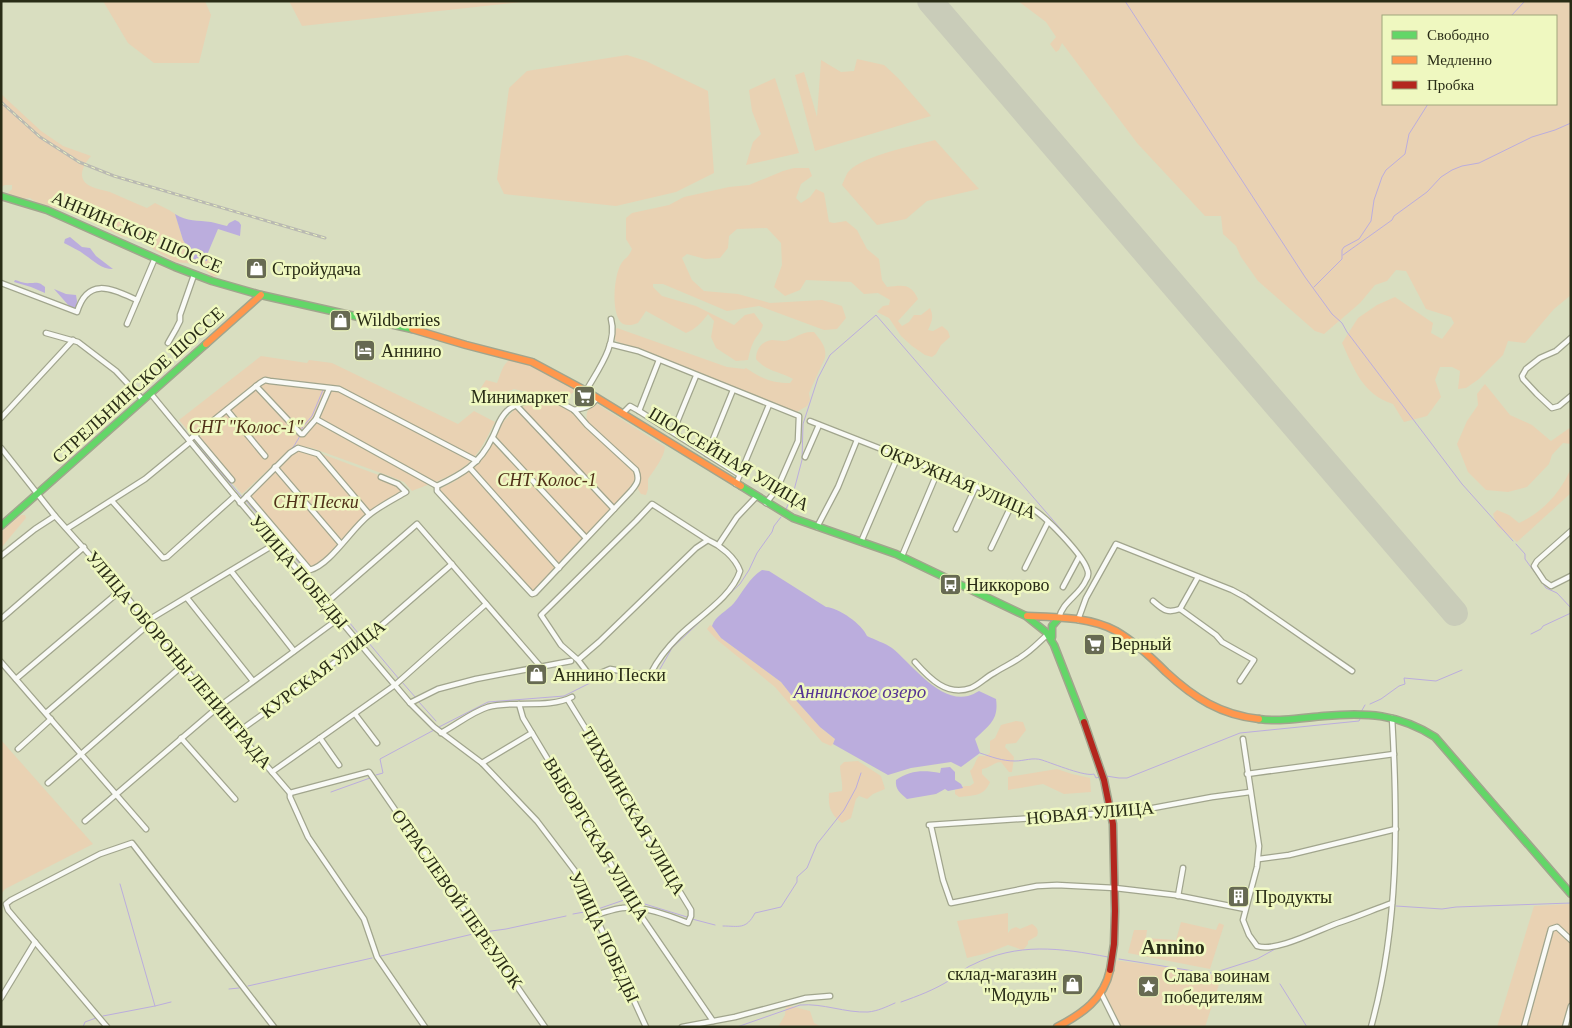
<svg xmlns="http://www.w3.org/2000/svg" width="1572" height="1028" viewBox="0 0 1572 1028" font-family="Georgia,serif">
  <rect width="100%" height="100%" fill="#d9dec0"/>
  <g fill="#e9d2b3" fill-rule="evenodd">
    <path d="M103,1H205L211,15L199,63H154L128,43Z"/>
    <path d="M289,1H531L302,26Z"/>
    <path d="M1018,1H1571V295L1554,309L1525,343L1508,341L1503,355L1479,379L1466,388L1458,389L1460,371L1452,367H1440L1435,380L1441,397L1427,416L1404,422L1393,404C1363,395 1354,369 1342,343L1358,318L1377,305L1395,297L1433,323L1431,333L1442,339L1454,323L1451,317L1426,309L1406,271L1396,270L1387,281L1375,285L1360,303L1324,334L1315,331L1258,281L1241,257L1236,246L1223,234L1221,216H1205L1137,143L1062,43L1059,50L1056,52L1050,44L1056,37L1046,22ZM1383,16H1556V104H1383Z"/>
    <path d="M627,55L646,61L708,91L714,173L676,192L616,206L504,194L497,179L509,88L527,71Z"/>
    <path d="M857,59L884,65L898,78L931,116L815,151L795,75L804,72L817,117L821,60L841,72L854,71Z"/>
    <path d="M775,78L799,153L746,165L753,142L761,134L752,111L749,90Z"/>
    <path d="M1,94L41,131L63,146L91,156C83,165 76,179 90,186C96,189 104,190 110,192C122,197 134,203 147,208L155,203L169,210L175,214L183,240L190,251L193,259L214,260L220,265L221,270L219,275L213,277L203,268L194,264L175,262L156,251L140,239H133L121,236L73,213L36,202L30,198L23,199L8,193L12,189V185H5L1,187Z"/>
    <path d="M935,140L979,189L927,201L906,219L877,225L842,185C844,181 846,174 849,171C865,155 912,146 935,140Z"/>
    <path d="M794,168H809L812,176L801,184L796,198L801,203L810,197L816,189L824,193L829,222L834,223L846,221L857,230L867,249L879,259L882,280L887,287C903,285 911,283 918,299L898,321L902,326L909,322L914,315H921L930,308C934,317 932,321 928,330L933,331L942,326L948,331L950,337L941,345L936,354L932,357L925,355L912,346L901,336L889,318L877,312L883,306L889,305L890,300L878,293L864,294L851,282L806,280L800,290L785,296L774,287L782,265L781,243L767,228L737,229L729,236L728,248L720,258L705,259L687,254L682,258L692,280L704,291L738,294L770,303L822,300L842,306L846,318L837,329L824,330L759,306L727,311L663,284H653V287L662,296L696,306L734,325L745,315L754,313L763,325C761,333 756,336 753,343C750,349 749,355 748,360L736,361L716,348L711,337L714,321L708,314C702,322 696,329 686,333L646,311L638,323C633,325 628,326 623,324C610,316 614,275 621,264C625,257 628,259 632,249L626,239V218L632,213L669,205L684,197L729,187L749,185L783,171Z"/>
    <path d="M617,328L727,367L744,369L746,368C760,378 772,383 790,383L793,379C779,371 767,372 756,359C756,349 762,341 772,340C776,340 780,341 784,341C796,339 800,331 814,332C821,341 827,347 825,358L809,393L810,400L807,406L797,412L759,399L616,341L614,337L616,329Z"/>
    <path d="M261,356L307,363L309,360L332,363L458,424L474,411L495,422C489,433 484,445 476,455C461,475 434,482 412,491L404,482L392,477L312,448L295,445L242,494L179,420Z"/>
    <path d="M514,358L560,379L572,387L574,392L568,396H553L540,392L531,393L514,389L483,403H477L475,397L486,380L497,383C501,374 503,360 514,358Z"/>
    <path d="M1485,384L1510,415L1532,425L1551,441L1571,427V444L1563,443L1552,455L1549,464L1527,487L1508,492L1486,490L1468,472L1457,444L1467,421L1478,405L1477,394Z"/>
    <path d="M548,399L568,407L588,427C586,417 584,408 597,404L665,447C664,458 654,470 648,479V489L646,495L641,494L634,483L531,593L440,494L439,489L455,481L481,460L491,446L503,422L515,409L534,402Z"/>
    <path d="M300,450L317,456L322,454L400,483L406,491L371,512L325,558L311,568L249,496L290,455Z"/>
    <path d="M1571,468V493L1517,542L1497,526L1493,514L1497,510L1509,515L1519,523C1543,512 1561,492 1571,468Z"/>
    <path d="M21,515H25L26,518L1,548V532Z"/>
    <path d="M710,625L712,626L721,638L781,682L793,697L820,727L835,739L833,744L831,746L822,742L775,687L716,639L707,629Z"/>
    <path d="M1016,721L1023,722L1026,730L1016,743L1006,744L1005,747L1014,757L1012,772H1009L1001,762C994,762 990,768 982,769V774L990,782C984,797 973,795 959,797L955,794V790L965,786H970L974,783L970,771C975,767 975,760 979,756H985L990,753V741L995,738L1001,725Z"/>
    <path d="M1,740L93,844L5,889L1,894Z"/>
    <path d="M858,761L881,776L885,789L873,794L867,799L859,796L856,799L851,818L842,823C831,814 828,808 829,793L842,791C843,782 840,775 840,766L844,762Z"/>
    <path d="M1057,769L1072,774L1090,778L1091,792L1064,794L1043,784L1008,790V777Z"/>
    <path d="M1571,904V1027H1497L1534,906Z"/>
    <path d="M1008,913V933L1011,929L1016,927L1020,929L1032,924C1037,927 1039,930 1037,936L1028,941V944L1023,950L1008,945L988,953L967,958L957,921Z"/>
    <path d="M1181,922L1216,930L1219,923L1224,925L1210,969L1128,953L1134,930H1147L1146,938L1176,940Z"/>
    <path d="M1114,960L1186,970L1207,975H1215L1223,972L1205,1027H1120L1102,993Z"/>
    <path d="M786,1005L810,1011L814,1023L822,1027H778L785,1015Z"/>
  </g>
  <g fill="#bbaddd">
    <path d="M175,214C187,222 198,220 211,222C217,223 221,225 227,226L229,223L235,220L239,222L241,225L240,236L218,229L207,255V261L193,259L190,251L183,240Z"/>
    <path d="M70,237L82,247L90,248L96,256L113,269C101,269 94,261 85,255C79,250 71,247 64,243L65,239Z"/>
    <path d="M15,280C19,281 25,284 29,283C37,283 38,281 45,287V293L31,287L14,282Z"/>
    <path d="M54,289L66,294L76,295L77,301L76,309L70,307Z"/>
    <path d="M762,570L769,571L826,607C839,608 862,624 867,636C875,640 885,643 892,648C911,663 939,703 968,696C972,695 975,693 979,691L996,699C999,720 989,725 975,739L980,753L961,767L951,762L911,768L888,775L833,744L835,739L820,727L793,697L781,682L721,638L712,626C715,616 727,611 734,603C743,592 749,578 762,570Z"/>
    <path d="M950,767L955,772V780L961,784L963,788L948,791L945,789L936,794L907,799C900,793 895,789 896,780C910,770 924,770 940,773L941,768Z"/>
  </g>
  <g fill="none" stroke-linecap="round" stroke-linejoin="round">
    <g stroke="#bbaddd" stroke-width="1">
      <path d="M1125,1L1305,277L1332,314L1342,323L1347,332L1462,484L1513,541"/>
      <path d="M1511,16L1525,1"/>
      <path d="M1343,255L1392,220L1394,216L1427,192L1441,177L1452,170L1462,166L1479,163L1532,137L1555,130L1571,123"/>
      <path d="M1314,287L1342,259V250L1344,247L1359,239L1371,221L1374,200L1382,177L1386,170L1405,154L1409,134L1428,104"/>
      <path d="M180,424L190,437"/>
      <path d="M302,431V428L312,416L323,390"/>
      <path d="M193,440L242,497L274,466"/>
      <path d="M289,451L294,446L300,436"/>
      <path d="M246,501L329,598"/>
      <path d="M786,509L793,494L802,460L803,424L818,378L830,355L876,315L1071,541"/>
      <path d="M1516,544L1525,554V559L1546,588L1557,593L1571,608"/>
      <path d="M332,601L362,638H364"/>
      <path d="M1531,634L1541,629L1543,626L1571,613"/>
      <path d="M368,642L399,679"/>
      <path d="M402,682L416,698"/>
      <path d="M445,685L458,682"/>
      <path d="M419,702L436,721"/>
      <path d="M1370,704L1381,699L1399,686L1405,684L1404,678L1436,681L1462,670"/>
      <path d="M1361,712L1365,705"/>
      <path d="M439,727L488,702L564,696L612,672L652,683L672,648L740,584L749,570L757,553L772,532L774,526L781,517"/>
      <path d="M980,753C992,757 1002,761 1015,761C1024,761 1033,757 1042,760C1054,764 1086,777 1094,774L1096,778L1099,777"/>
      <path d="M376,775L383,773L380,759L434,730"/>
      <path d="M1106,776L1119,778H1127L1240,733L1359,721L1360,719"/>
      <path d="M331,792L370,778"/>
      <path d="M120,884L155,1006"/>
      <path d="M635,901L687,917"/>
      <path d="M1396,906L1442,909L1456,907L1571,903"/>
      <path d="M595,910L627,899"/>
      <path d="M573,914L590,911"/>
      <path d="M692,919L715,925"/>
      <path d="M723,926C739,926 746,930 755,913L781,907L797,882V877L807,868L817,844L844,810L856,788L861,773"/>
      <path d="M484,932L506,929L566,916"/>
      <path d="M1297,942L1368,914"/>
      <path d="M381,956L477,933"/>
      <path d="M1119,959L1206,973H1213L1257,959L1277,948"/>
      <path d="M1280,984L1307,1027"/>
      <path d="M248,986L372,958"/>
      <path d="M229,989L239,988"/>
      <path d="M901,1002C918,996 934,990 950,980C958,976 964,968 972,965C1018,942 1060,948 1108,957"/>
      <path d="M103,1016L155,1006L171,1002"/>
      <path d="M83,1027L85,1022L96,1018"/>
      <path d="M737,1027L800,1005C823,1003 845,1013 868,1012C878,1011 886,1007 895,1003"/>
    </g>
    <path stroke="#c9ccb9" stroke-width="26" d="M930,1L1455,613"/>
    <defs>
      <g id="street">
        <path d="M1,283L77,312C88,276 112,289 137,300"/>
        <path d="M127,324L155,258"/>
        <path d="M46,333L78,342L116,371L143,400"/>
        <path d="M1571,338L1556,351L1540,358L1526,369L1522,376L1523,379L1537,394L1552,408L1559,406L1571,396"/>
        <path d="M168,343L176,329L180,321V315L194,275"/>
        <path d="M610,344L638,351L799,416L798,441L777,489L766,503"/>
        <path d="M256,386L301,434H303L316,419L329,389"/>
        <path d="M586,391C597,371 618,344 611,319"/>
        <path d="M151,394L235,496L410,703L434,727L482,763L537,821L575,871L646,1027"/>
        <path d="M539,398L554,399L574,410L587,425L636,470C640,480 637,484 631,491L535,593L532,594L437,491V486C462,474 480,464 492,438C497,429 499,418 507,411C515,403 529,401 539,398Z"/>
        <path d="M516,405L614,509"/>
        <path d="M227,410L265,456"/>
        <path d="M574,410C584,408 591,407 597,398"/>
        <path d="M639,411L659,360"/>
        <path d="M623,413L630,406L639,411L740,475"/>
        <path d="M1,418L73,340"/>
        <path d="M316,419L437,486"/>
        <path d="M810,421L1029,507C1044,514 1082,554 1087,569C1089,573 1088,577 1086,580C1080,595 1062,602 1059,618"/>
        <path d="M673,432L696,376"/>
        <path d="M195,436L232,480"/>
        <path d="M493,438L586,538"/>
        <path d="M189,440L260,383L265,380L270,381L339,389L477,461"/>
        <path d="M1,448L55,516L121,590L217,708L290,793V797L308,837L364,919L377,957L425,1027"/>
        <path d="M707,454L733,390"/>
        <path d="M805,457L819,425"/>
        <path d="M275,467L341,544"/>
        <path d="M470,468L559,568"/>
        <path d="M736,484L769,405"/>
        <path d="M247,496L310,570C331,564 351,529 369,515C380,506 394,499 406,492L398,484L381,477"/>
        <path d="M112,501L163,558L167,557L235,496"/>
        <path d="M240,503L290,453L298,448L318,454L369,514"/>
        <path d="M817,527L838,487L857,440"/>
        <path d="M68,528L145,479L190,442"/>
        <path d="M956,529L976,486"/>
        <path d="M1571,531L1537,561L1534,566L1544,581L1551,586L1571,576"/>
        <path d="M861,542L898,456"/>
        <path d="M719,544L737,517L756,497"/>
        <path d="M991,548L1013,502"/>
        <path d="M1,556L35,529L55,516"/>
        <path d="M902,556L938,471"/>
        <path d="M1025,568L1048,522"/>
        <path d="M231,571L294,651"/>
        <path d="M1063,587L1079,557"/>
        <path d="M187,598L253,681"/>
        <path d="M1153,601C1163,609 1166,614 1180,609L1216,635L1222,642L1254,660L1240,681"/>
        <path d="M325,604L417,524L540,666"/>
        <path d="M1180,609L1198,577"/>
        <path d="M1,619L84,547"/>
        <path d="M1078,620L1086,598L1116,544L1232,590L1245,597L1352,671"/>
        <path d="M147,621L275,544"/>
        <path d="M578,660L599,642L696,548L708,540C721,546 735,557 740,571C732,597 698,617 679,636C668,647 658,659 651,673L645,675L610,669L591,677L578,660L561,645L541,615L636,521L652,504L708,540"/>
        <path d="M1,662L146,829"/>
        <path d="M915,662C929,678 947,697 971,688C979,685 986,677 994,673C1003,667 1013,663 1021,657C1031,651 1039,642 1048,634"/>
        <path d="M16,679L121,590"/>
        <path d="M568,700L619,783L627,805L691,910V916L688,923C670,916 642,905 622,908C613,909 604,913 595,915"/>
        <path d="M410,703L438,689L476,679L571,661"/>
        <path d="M519,704L523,718L627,891L633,907L639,913L713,1021"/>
        <path d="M46,713L149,624"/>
        <path d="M355,714L377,743"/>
        <path d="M238,732L360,644L452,564"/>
        <path d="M441,733C456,725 472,712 488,707C514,700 549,709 572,697"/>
        <path d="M181,738L235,799"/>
        <path d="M320,738L339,765"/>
        <path d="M1243,739L1259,846L1257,867L1243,920L1249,935L1257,946C1276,953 1322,928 1341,922C1359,916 1375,909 1392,903"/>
        <path d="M18,749L51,719"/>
        <path d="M482,763L532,733"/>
        <path d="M272,772L395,685L486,604"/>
        <path d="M1247,774L1394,754"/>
        <path d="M48,783L182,666"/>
        <path d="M290,793L369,772L545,1027"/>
        <path d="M85,821L217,708L338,619"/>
        <path d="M929,825L1137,811L1212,797L1250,792"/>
        <path d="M931,826L943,880L951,903L1037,886L1057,885L1115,888L1175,895L1245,909"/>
        <path d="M1259,859L1289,855L1396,829"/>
        <path d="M1178,896L1183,868"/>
        <path d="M1101,993L1118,1027"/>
        <path d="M1,998L35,942"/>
        <path d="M107,1027L8,910L6,904L11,900L100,854L132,843L274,1027"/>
        <path d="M682,1027L735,1017L806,998L830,996"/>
        <path d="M1371,1027C1399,926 1398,821 1392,718"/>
        <path d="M1524,1027L1551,929L1557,927L1571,940"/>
        <path d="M1565,1027L1571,1006"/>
      </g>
      <g id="fast">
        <path d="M1,196L47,210L175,267L212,281L261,295L412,329"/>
        <path d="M741,486L793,518L896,554L1026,616L1046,632L1054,645L1084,722"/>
        <path d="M1,526L206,344"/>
        <path d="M1052,637V626L1059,618"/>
        <path d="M1259,719C1281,722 1302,718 1324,716C1366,712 1399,714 1435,737L1571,894"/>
      </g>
      <g id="slow">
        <path d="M412,329L466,345L532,362L586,391L741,486"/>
        <path d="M206,344L261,295"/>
        <path d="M1027,616C1057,617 1090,617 1116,631C1135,642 1151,657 1166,672C1194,698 1221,715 1259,719"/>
        <path d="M1057,1027C1082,1014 1104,999 1110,970"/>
      </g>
      <path id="jam" d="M1084,722L1104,780L1113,824L1115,911L1114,944L1110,970"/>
    </defs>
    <use href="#street" stroke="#a1a58d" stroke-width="7"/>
    <use href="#fast" stroke="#a1a58d" stroke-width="9"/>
    <use href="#slow" stroke="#a1a58d" stroke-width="9"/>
    <use href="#jam" stroke="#a1a58d" stroke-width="9"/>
    <use href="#street" stroke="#f9faf6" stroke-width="4.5"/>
    <use href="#fast" stroke="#63d668" stroke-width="6"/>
    <use href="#slow" stroke="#ff974d" stroke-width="6"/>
    <use href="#jam" stroke="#b3261e" stroke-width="6"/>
    <defs>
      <path id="rail" d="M1,102L40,137L79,162L114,176L325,238"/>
    </defs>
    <use href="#rail" stroke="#b9b9b2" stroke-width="3"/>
    <use href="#rail" stroke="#eff8c0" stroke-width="1" stroke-dasharray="4" stroke-linecap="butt"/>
  </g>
  <defs>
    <symbol id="shop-square" viewBox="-11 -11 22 22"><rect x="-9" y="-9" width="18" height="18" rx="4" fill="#676a52" stroke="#eff8c0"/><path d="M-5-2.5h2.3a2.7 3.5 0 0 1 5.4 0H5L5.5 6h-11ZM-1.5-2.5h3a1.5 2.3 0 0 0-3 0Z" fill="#fff"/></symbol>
    <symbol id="hotel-square" viewBox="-11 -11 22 22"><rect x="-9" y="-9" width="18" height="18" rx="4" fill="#676a52" stroke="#eff8c0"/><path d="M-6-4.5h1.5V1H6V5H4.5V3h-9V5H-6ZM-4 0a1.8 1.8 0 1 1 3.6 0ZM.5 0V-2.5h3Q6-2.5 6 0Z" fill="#fff"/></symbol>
    <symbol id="supermarket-square" viewBox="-11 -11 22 22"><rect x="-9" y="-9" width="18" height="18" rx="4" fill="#676a52" stroke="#eff8c0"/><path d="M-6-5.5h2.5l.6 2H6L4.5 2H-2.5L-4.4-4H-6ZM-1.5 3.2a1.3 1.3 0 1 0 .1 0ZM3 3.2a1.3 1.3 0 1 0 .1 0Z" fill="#fff"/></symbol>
    <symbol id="bus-square" viewBox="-11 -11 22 22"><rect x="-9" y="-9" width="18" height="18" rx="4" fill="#676a52" stroke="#eff8c0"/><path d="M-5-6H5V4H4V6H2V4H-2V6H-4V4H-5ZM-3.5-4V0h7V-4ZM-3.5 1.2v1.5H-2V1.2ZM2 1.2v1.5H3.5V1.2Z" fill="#fff"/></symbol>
    <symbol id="building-square" viewBox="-11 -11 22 22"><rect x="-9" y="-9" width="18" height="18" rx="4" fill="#676a52" stroke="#eff8c0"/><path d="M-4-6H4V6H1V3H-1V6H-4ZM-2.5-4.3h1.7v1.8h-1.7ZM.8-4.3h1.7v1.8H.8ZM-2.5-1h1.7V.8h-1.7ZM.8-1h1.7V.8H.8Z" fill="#fff"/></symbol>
    <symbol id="sight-square" viewBox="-11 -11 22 22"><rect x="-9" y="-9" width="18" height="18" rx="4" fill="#676a52" stroke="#eff8c0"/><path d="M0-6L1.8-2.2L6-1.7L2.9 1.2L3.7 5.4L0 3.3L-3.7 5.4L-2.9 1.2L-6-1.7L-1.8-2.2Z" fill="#fff"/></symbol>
  </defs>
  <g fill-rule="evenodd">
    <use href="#shop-square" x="244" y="256" width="25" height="25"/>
    <use href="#shop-square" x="328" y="308" width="25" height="25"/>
    <use href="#hotel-square" x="352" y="338" width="25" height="25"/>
    <use href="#supermarket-square" x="572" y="384" width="25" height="25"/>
    <use href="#bus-square" x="938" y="572" width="25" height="25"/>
    <use href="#supermarket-square" x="1082" y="632" width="25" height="25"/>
    <use href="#shop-square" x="524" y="662" width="25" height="25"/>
    <use href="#building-square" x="1226" y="884" width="25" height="25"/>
    <use href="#shop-square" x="1060" y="972" width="25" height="25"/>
    <use href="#sight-square" x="1136" y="974" width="25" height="25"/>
  </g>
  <g text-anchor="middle" stroke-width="5" stroke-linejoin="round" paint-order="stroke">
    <g font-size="18" fill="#292c16" stroke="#eff8c0">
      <text transform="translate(137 232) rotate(23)" y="6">АННИНСКОЕ ШОССЕ</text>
      <text transform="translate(138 385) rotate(-42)" y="6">СТРЕЛЬНИНСКОЕ ШОССЕ</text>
      <text transform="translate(729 459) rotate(31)" y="6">ШОССЕЙНАЯ УЛИЦА</text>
      <text transform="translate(958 481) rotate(23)" y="6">ОКРУЖНАЯ УЛИЦА</text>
      <text transform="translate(299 572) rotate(50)" y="6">УЛИЦА ПОБЕДЫ</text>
      <text transform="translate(179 660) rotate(50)" y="6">УЛИЦА ОБОРОНЫ ЛЕНИНГРАДА</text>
      <text transform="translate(323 669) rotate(-37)" y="6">КУРСКАЯ УЛИЦА</text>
      <text transform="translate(633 811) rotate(60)" y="6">ТИХВИНСКАЯ УЛИЦА</text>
      <text transform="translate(1090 813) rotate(-5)" y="6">НОВАЯ УЛИЦА</text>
      <text transform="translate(596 839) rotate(59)" y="6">ВЫБОРГСКАЯ УЛИЦА</text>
      <text transform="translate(457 899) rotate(55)" y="6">ОТРАСЛЕВОЙ ПЕРЕУЛОК</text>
      <text transform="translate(604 937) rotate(65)" y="6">УЛИЦА ПОБЕДЫ</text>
    </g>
    <g font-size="18" fill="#292c16" stroke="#eff8c0" text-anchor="start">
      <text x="272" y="275">Стройудача</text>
      <text x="356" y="326">Wildberries</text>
      <text x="381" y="357">Аннино</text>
      <text x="568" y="403" text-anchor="end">Минимаркет</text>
      <text x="966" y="591">Никкорово</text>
      <text x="1111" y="650">Верный</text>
      <text x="553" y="681">Аннино Пески</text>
      <text x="1255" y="903">Продукты</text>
      <text x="1057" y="980" text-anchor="end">склад-магазин<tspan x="1057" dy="21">"Модуль"</tspan></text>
      <text x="1164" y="982">Слава воинам<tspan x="1164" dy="21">победителям</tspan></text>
    </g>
    <g font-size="18" font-style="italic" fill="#503018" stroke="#eff8c0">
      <text x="246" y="433">СНТ "Колос-1"</text>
      <text x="547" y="486">СНТ Колос-1</text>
      <text x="316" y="508">СНТ Пески</text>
    </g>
    <g font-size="19" font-style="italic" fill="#563594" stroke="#eff8c0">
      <text x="860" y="698">Аннинское озеро</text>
    </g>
    <g font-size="20" font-weight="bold" fill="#292c16" stroke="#eff8c0">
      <text x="1173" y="954">Annino</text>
    </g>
  </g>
  <rect width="1572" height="1028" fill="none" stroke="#292c16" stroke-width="5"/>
  <rect x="1382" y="15" width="175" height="90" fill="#eff8c0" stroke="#a0a67c"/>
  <rect x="1392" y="31" width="25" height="8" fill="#63d668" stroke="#a0a67c"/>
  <text x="1427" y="40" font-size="15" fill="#292c16">Свободно</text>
  <rect x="1392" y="56" width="25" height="8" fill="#ff974d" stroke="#a0a67c"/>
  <text x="1427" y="65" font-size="15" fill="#292c16">Медленно</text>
  <rect x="1392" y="81" width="25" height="8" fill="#b3261e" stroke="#a0a67c"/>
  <text x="1427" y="90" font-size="15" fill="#292c16">Пробка</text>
</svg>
